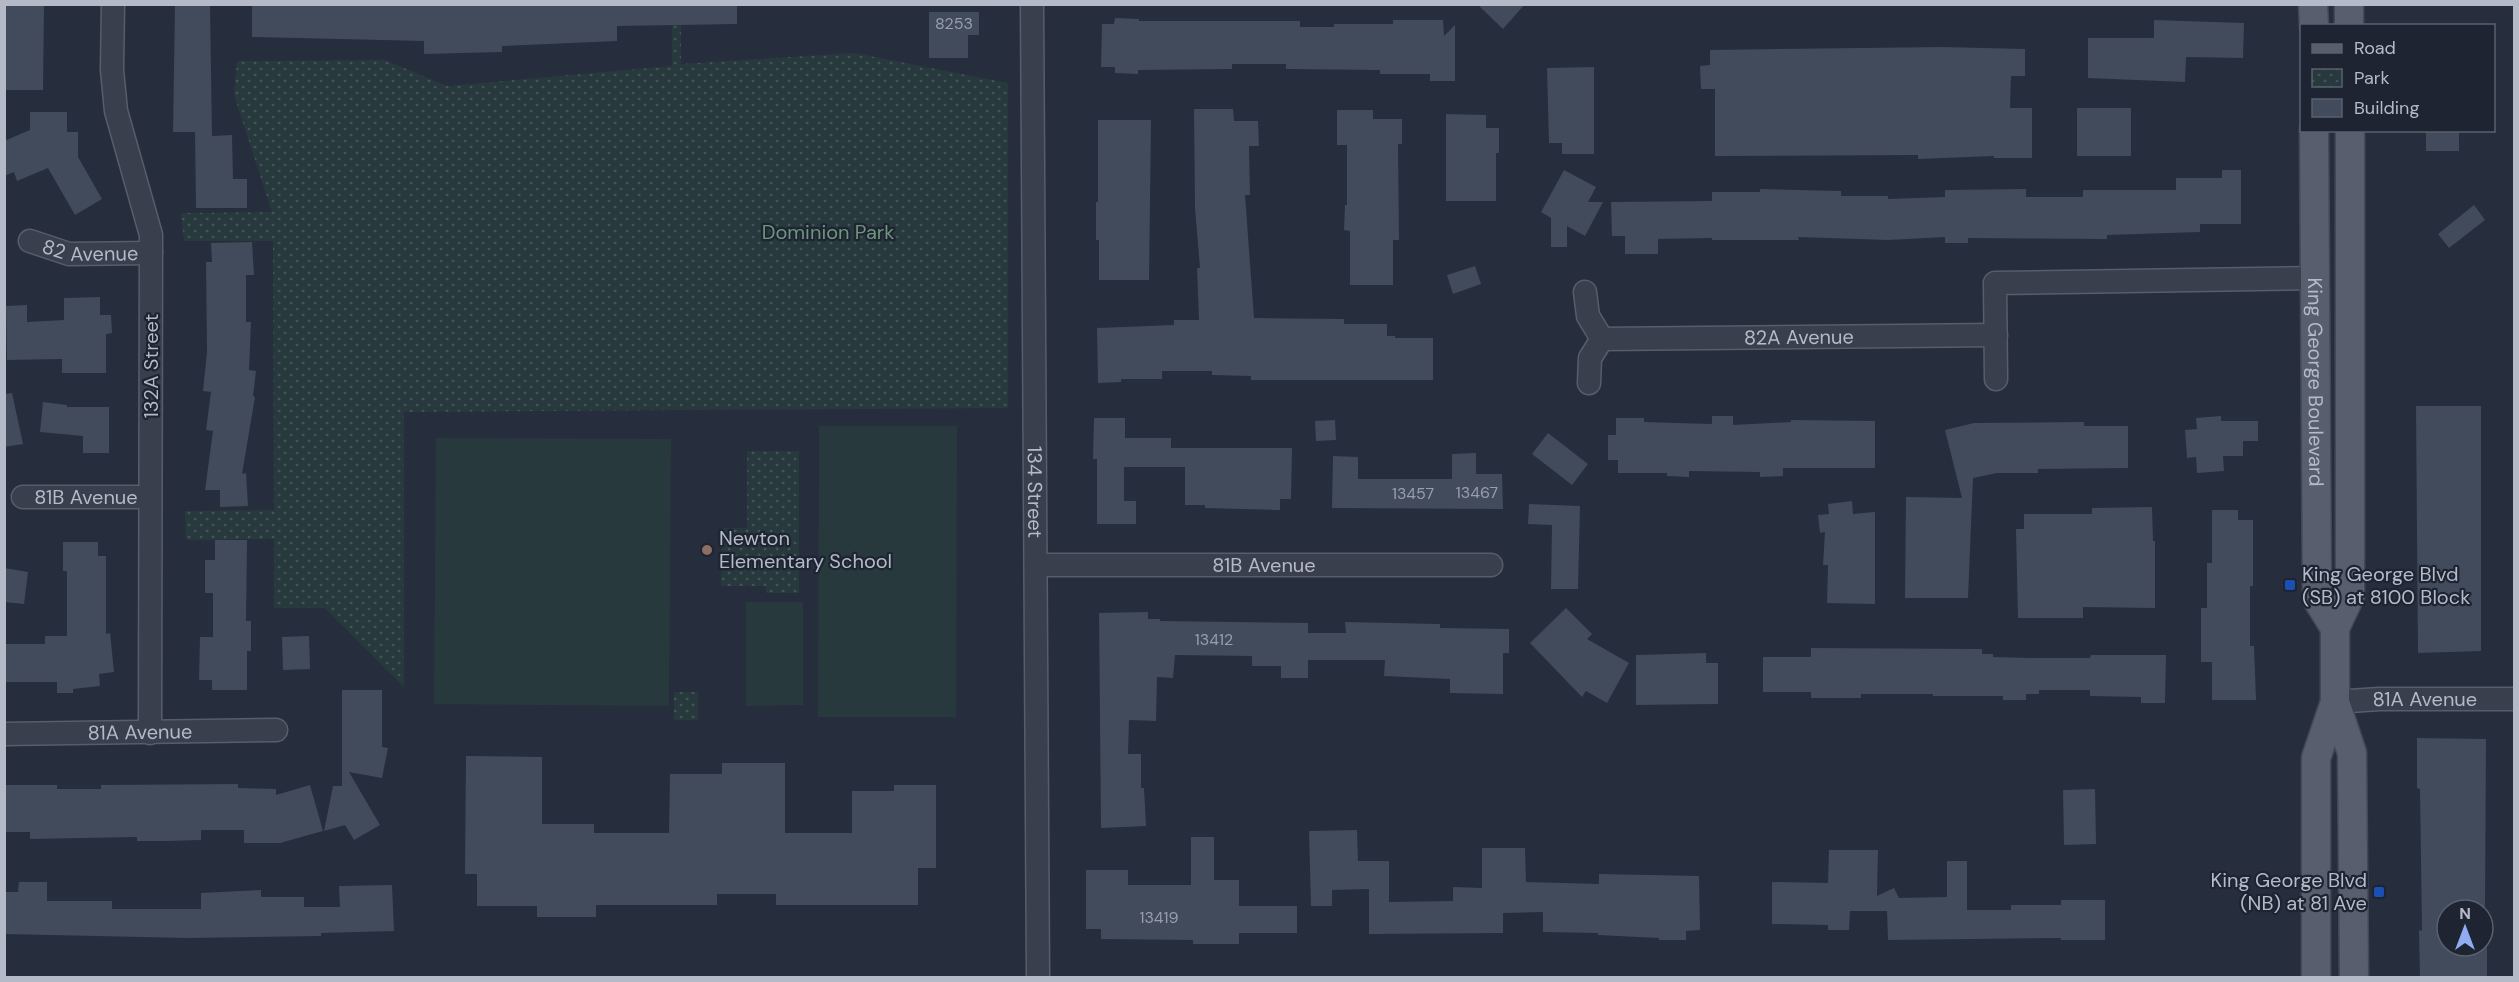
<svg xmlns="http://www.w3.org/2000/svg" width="2519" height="982" viewBox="0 0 2519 982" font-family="'DM Sans',sans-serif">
  <defs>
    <pattern id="park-dots" width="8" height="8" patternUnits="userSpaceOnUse" patternTransform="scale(1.5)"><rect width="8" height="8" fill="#28393d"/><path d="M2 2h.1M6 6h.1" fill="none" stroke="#455458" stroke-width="1.8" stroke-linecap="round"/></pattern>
  </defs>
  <rect width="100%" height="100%" fill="#262d3c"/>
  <g fill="url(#park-dots)">
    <path d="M672,5H681V64L854,53L1008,83V408L404,412V687L325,608H274V539L186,540L185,511L274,510L273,241H184L181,213L272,212L234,95L237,61L385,60L447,86L672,66Z"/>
    <path d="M747,451H799V593H766V586H721L722,528H747Z"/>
    <rect x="674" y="692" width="24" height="28"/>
  </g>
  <g fill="#28393d">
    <path d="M819,426H957L956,717H818Z"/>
    <path d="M436,438L671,439L669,706L434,704Z"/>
    <path d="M803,602V705L746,706V602Z"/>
  </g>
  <g fill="#424b5b">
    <path d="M5,4H44L43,90H4Z"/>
    <path d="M175,4H210L212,136L232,135L233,179H247V208H196L195,132H173Z"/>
    <path d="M252,4H737V24L617,26V41L502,46V52L424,54V41L252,37Z"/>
    <path d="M1477,4H1525L1503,29Z"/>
    <path d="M929,12H979V35H968V58H929Z"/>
    <path d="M1115,18L1139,19V21H1300V27H1334V24H1393V20H1443L1444,36L1455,25V81H1430V74H1380V70L1286,69V64H1232V69L1138,70V74L1115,73V67H1101L1102,24H1114Z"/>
    <path d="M2154,20L2244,23L2243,58L2186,57L2185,82L2088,78V38H2154Z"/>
    <path d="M1943,47L2025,49V76H2011L2010,108H2032V158H1994V156L1918,159V155L1715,156V89H1701L1700,66L1710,65V50Z"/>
    <path d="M1594,67V154H1562V143H1549L1547,68Z"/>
    <rect x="2077" y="108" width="54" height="48"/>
    <path d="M1194,109H1233L1234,121H1258L1259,146H1249L1250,195H1245L1254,318L1344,319V324H1387V336H1395V338H1433V380H1251V376L1212,375V371H1162V379H1121V382L1098,383L1097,328L1174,325V320H1199L1197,268H1200L1195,208Z"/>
    <path d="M1337,110H1373V119H1402V144H1398L1399,240H1393V285H1350V231L1344,230L1345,205H1347V145H1337Z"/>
    <path d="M30,112H67V132H78V157L102,199L75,215L48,168L17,181L14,172L4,176V141L30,130Z"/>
    <path d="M1446,114L1486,115V128H1499V153H1496V201H1446Z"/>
    <path d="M1098,120H1151L1149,280H1099V240H1096V202H1098Z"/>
    <rect x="2426" y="130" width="33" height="21"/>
    <path d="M1564,170L1596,187L1588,202H1603L1585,236L1567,226V247H1551V218L1541,212Z"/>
    <path d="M2222,170H2241V224H2200V232L2107,235V239L1968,238V243H1945V237L1888,240L1798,237L1799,240H1712V238L1658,239V254H1625V236H1612L1611,202L1712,201V192H1760V189L1841,191V196H1888V199L1945,197V190L2026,189V197H2083V190H2176V178H2222Z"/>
    <path d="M2474,205L2485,220L2449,248L2438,234Z"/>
    <path d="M252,242L254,275H246V322H251L249,370L256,371L253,396L255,397L242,474L246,473L248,506L220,507V490H205L213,431L206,430L211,392L203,391L207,352L206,262H212L211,243Z"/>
    <path d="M1475,266L1481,284L1453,294L1447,275Z"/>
    <path d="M100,297V315H111L112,333L106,334V373H62V359L7,360L6,306L27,305V322L64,320V298Z"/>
    <path d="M12,393L23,444L4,447V394Z"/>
    <path d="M43,402L67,405V407H109V453H83V436L40,432Z"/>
    <path d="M2416,406H2481V651L2418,653Z"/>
    <path d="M1712,416H1733V425L1791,422V420L1875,421V468H1783V476L1760,477V472L1689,471V477L1667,476V473H1618V460H1608V435H1616V418H1644V422L1712,424Z"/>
    <path d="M2221,416V421H2258V441H2243V456H2223L2224,471L2197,473L2196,457L2187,458L2185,430L2197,429L2196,418Z"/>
    <path d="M1094,418H1125V438H1171V448H1292L1291,499H1280V510L1205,508V505H1185V467H1124V501H1136V524H1097V459H1093Z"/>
    <path d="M1335,420L1336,440L1316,441L1315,421Z"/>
    <path d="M2084,422V426H2128V468L2038,469V473H1997L1973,478L1968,598H1905L1906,497L1962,498L1945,430L1974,423Z"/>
    <path d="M1548,433L1588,464L1572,485L1532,454Z"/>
    <path d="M1476,453V474H1502L1503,509L1332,508L1333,456L1358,457V479H1452V454Z"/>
    <path d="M1852,501L1853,514L1875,512V604L1827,603L1828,565H1823L1825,532L1820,533L1818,515L1829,514L1828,504Z"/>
    <path d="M1529,504L1580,506L1578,589H1551L1552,525L1528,524Z"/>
    <path d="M2152,507L2153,541H2155V608L2083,607V618H2018L2016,529H2024V514H2092V508Z"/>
    <path d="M2212,510H2238V520H2253V586H2250V646H2254L2256,700H2212V662H2201V608H2207V563H2212Z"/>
    <path d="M215,540H247L246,621H251V651H247V690H212V680H199L200,637H213V593H205V560H215Z"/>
    <path d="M63,542H98V556H106V634L110,633L114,672L99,674L100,686L73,689V693H57V682H4V644H45V636H67V571H63Z"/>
    <path d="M4,568L28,572L24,604L4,602Z"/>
    <path d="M1566,608L1592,634L1587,639L1629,663L1607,703L1586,691L1582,697L1530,643Z"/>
    <path d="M1148,612V619H1160V621L1308,623V633H1346L1345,622L1440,624V628L1509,629V653H1503V694L1450,693V679L1384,676L1385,660H1308V678H1281V666H1252V656L1175,655L1173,678L1157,677L1156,721L1129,720L1128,754H1141V788H1144L1146,826L1101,828L1099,613Z"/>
    <path d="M309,636L310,669L283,670L282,637Z"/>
    <path d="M1811,648L1982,649V654H1993V657L2029,658H2090L2091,655H2166L2165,703H2141V697L2090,696V690H2039V694H2026V700H2003V696H1933V694H1861V698H1811V692H1763V657H1811Z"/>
    <path d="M1706,653V663H1718V704L1636,705V655Z"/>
    <path d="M342,690H382V747L388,748L382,778L349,772L380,825L354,840L345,825L324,831L333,786H342Z"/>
    <path d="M2417,738L2486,739L2485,910H2447V946H2487V978H2420L2419,930L2422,931L2420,789L2417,788Z"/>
    <path d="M466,756L542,757V824H594V833H669L670,774H722V763H785V833H852V791H894V785H936V868H918V905H776V894H717V905H596V917H537V906H477V874H465Z"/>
    <path d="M238,784V788L276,789V795L310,785L323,831L280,843H244V830H201V840L167,841H137V837L30,839V832H4V785H57V789H101V785Z"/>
    <path d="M2095,789L2096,844L2064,845L2063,790Z"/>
    <path d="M1357,830L1358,861H1389V902L1453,901V887L1482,888V848H1525L1526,882L1599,884V874L1699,876L1700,930L1686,931V940H1659V938L1598,935V933L1543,932V912L1503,913V933L1369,934V889L1332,890V906H1311L1309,831Z"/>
    <path d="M1191,837H1214V880H1239V906H1297V933H1239V944H1193V940L1101,939V929H1086V870H1128V885H1191Z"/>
    <path d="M1829,850H1878L1877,896L1894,888L1899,898L1947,897V861H1967V910H2011V905H2061V900H2105V940H2061V938L1888,940L1887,911H1850L1849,930H1828V925L1772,924V882L1828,883Z"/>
    <path d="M19,882H47V901H112V909H201V893L261,890V897H304V907H340L339,886L392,885L394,931L321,933V936L187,938L4,934V892H18Z"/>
  </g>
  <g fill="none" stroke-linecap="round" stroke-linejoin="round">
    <defs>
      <g id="minor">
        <path d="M113,4L112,70L116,111L151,235L150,733"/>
        <path id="s1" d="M1032,4L1038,978"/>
        <path id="s2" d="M30,241L69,254L151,253"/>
        <path id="s3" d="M1585,292L1588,316L1602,339L1996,335"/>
        <path d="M1996,379L1995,283L2315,278"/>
        <path d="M1589,383L1590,358L1602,339"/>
        <path id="s4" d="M23,497H150"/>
        <path id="s5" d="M1036,565H1491"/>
        <path id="s6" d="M2335,702L2379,699H2514"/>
        <path id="s7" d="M4,734L276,730"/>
      </g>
      <g id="major">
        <path d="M2313,4L2314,26"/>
        <path d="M2349,4V26"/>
        <path id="s8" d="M2314,130L2317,599L2335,628"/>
        <path d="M2350,130V596L2335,628V702L2352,753L2354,978"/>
        <path d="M2316,978V758L2335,702"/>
      </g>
    </defs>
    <use href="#minor" stroke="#575d6b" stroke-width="25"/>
    <use href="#major" stroke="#424856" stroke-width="31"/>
    <use href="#minor" stroke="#3a3f4d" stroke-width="22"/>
    <use href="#major" stroke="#585e6d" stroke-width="28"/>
  </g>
  <circle fill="#8d6e63" stroke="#1e2432" stroke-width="2" cx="707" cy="550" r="6"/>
  <g fill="#1a4fb4" stroke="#1e2432" stroke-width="2">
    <rect x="2284" y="579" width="12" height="12" rx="3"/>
    <rect x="2373" y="886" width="12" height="12" rx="3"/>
  </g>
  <g text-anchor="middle" stroke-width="4.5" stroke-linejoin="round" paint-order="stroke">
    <g font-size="16" fill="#989ead">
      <text x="954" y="29">8253</text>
      <text x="1477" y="498">13467</text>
      <text x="1413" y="499">13457</text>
      <text x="1214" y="645">13412</text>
      <text x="1159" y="923">13419</text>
    </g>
    <g font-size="20" fill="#6e977c" stroke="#1e2432">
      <text x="828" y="239">Dominion Park</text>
    </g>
    <g font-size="20" fill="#b5bac8" stroke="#1e2432">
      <text dy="7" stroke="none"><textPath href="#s2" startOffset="62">82 Avenue</textPath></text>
      <text dy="7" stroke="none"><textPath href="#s3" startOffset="248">82A Avenue</textPath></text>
      <text transform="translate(151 366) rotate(-90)" y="7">132A Street</text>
      <text dy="7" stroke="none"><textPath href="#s8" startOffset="252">King George Boulevard</textPath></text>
      <text dy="7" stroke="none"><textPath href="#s1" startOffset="488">134 Street</textPath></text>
      <text dy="7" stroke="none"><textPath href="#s4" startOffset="63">81B Avenue</textPath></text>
      <text dy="7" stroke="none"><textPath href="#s5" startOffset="228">81B Avenue</textPath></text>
      <text dy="7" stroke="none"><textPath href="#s6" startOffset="90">81A Avenue</textPath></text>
      <text dy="7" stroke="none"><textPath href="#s7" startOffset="136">81A Avenue</textPath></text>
    </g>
    <g font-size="20" fill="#b5bac8" stroke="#1e2432" text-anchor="start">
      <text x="719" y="545">Newton<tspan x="719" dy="23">Elementary School</tspan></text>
      <text x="2302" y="581">King George Blvd<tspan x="2302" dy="23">(SB) at 8100 Block</tspan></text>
      <text x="2367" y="887" text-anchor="end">King George Blvd<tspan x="2367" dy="23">(NB) at 81 Ave</tspan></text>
    </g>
  </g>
  <rect width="2519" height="982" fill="none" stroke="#b5bac8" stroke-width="12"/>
  <rect x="2300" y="24" width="195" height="108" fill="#1e2432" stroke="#5a606e" stroke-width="1.5"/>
  <rect x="2312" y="44" width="30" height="9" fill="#585e6d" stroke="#5a606e" stroke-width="1.5"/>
  <text x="2354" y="54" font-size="18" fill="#b5bac8">Road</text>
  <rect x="2312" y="69" width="30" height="18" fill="url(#park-dots)" stroke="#5a606e" stroke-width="1.5"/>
  <text x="2354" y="84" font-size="18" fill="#b5bac8">Park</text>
  <rect x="2312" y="99" width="30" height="18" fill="#424b5b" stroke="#5a606e" stroke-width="1.5"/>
  <text x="2354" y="114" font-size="18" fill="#b5bac8">Building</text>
  <g transform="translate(2465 928)"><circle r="28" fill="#1e2432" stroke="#5a606e" stroke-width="1.5"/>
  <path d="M0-4.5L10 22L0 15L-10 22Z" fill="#91acf1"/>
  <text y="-9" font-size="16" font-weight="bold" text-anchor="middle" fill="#b5bac8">N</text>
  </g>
</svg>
